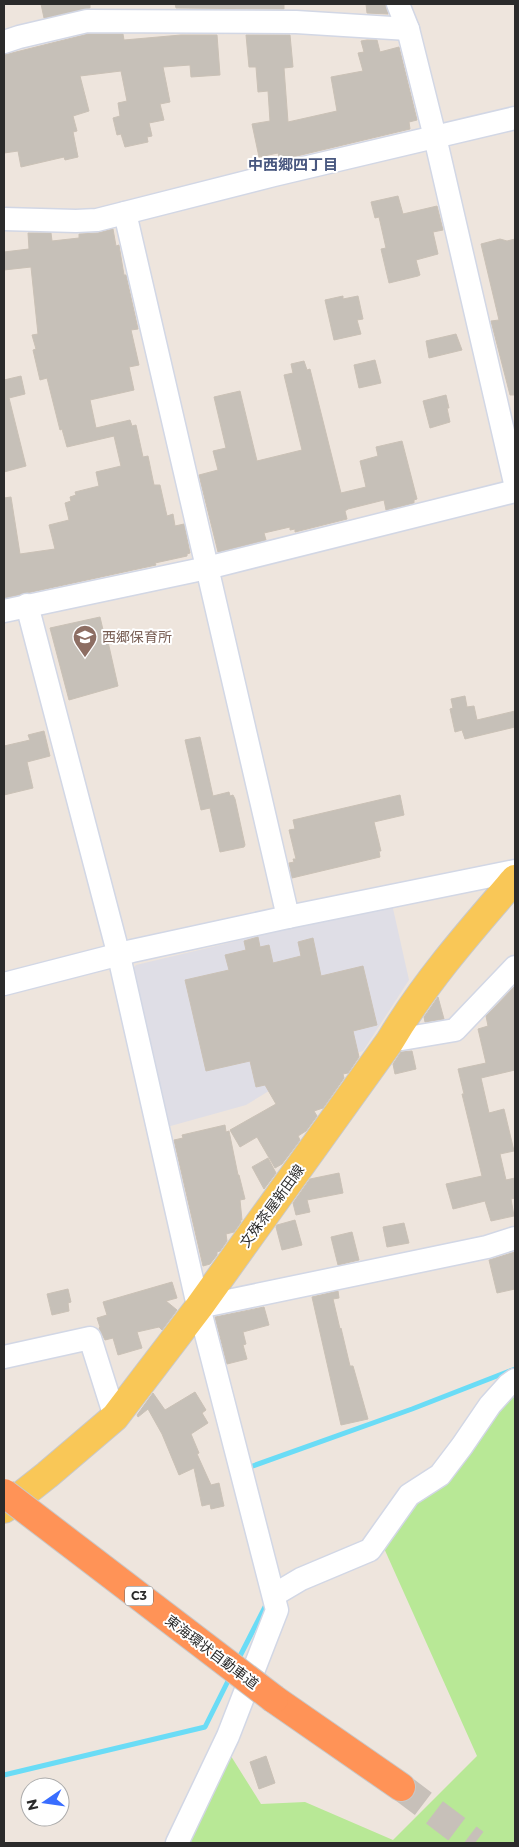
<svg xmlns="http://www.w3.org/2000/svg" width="519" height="1847" viewBox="0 0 519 1847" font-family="Montserrat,'Noto Sans JP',sans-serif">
  <rect width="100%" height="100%" fill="#eee5dd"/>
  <path fill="#dfdee6" d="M392,904L409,980L363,1051L305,1069L246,1105L167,1127L130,972L136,965Z"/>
  <path fill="#b8e896" d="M515,1397V1843H186L229,1753L261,1804L305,1802L393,1840L477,1756L383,1546L482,1422L503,1400Z"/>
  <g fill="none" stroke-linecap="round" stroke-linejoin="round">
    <g stroke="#6adcf6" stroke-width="5">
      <path d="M247,1468L412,1409L515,1369"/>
      <path d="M238,1660L267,1603"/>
      <path d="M4,1775L205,1727L230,1677"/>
    </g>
  </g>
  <g fill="#c6c0b8" stroke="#cac1b6">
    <path d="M41,4H90V8L44,18Z"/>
    <path d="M175,4H284V9L176,8Z"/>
    <path d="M366,4H385L388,14L367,13Z"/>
    <path d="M88,34H123L124,40L181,35H217L220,75L191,77L190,65L163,67L170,102L160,104L164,120L149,123L152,136L147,137L148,142L125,147L121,134L117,135L113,118L120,116L118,103L127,101L121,71L80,76L89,111L73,116L77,131L73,132L78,157L65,160L64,157L21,167L18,151L4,153V55Z"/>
    <path d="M246,35H290L293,67L284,68L288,122L337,111L331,77L363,71L358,53L364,52L361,41L367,40H377L380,52L399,47L417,120L409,122L410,129L280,160L278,153L259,157L252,124L270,121L268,91L258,92L256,67H249Z"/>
    <path d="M398,196L403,214L437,206L443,230L433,232L438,254L416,260L420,275L418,276L389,283L381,249L386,248L379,217L375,218L371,202Z"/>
    <path d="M113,229L116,246L119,245L124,275H126L138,329L131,330L139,365L129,367L134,390L90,400L96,428L130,420L132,426L136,425L143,457L148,456L154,485H160L167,516L173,514L175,526L184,524L190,553L187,554V556L155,563L156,565L4,598V498L11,497L20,554L55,549L49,525L69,520L65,503L71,501L70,497L76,495L75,492L99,486L96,472L121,466L114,436L67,447L62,429L60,430L47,378L40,380L33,350L36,349L32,335L38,334L31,267L4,270V252L29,249L28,233H51L52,241L79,238V234L98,233Z"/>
    <path d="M500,239L507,241L515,239V395H510L491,321L499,320L481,244Z"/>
    <path d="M343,296V299L358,296L363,319L357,320L361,334L334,340L325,300Z"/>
    <path d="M456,334L462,350L429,358L426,341Z"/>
    <path d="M375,360L381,383L359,388L354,365Z"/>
    <path d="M304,361L307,370L310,369L341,493L366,487L360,461L378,456L376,447L402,441L417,499L414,500V503L386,510L384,500L348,509L345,511L347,519L295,532V529L290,530V527L264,533L266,540L218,552L199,475L218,470L213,451L226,448L214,397L240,391L257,461L302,450L284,375L293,373L291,364Z"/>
    <path d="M21,376L25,394L9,398L26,466L4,472V380Z"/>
    <path d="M446,395L449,408H447L450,422L430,428L423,401Z"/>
    <path d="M100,617L104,634L106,633L118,686L69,700L50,628Z"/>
    <path d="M465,696L467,707L474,706L477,720L515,711V727L465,739L462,730L455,732L450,709L453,708L451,699Z"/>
    <path d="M44,731L50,756L27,762L33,788L4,795V746L30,740L28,735Z"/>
    <path d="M200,737L213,796L229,792L230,796L233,795L235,799L245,845L244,847L220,852L210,808L201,810L185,740Z"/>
    <path d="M400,795L404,815L374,822L381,851H379L380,857L292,878L289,863L294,862L293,859H296L289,830L295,829L293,820Z"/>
    <path d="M258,937L260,947L269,945L273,963L301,956L298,942L313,938L321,976L363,966L377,1025L353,1031L359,1057L348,1073L343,1074L344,1078L323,1108L314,1111L317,1116L306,1131L298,1136L300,1140L282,1164L275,1168L257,1137L240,1147L230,1130L276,1104L265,1085L256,1087L250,1061L206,1071L185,980L229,970L225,955L246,950L244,941Z"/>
    <path d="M515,986V1070L481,1078L489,1113L504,1109L514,1151L500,1154L506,1180L515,1178V1198L511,1199L514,1216L491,1221L485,1201L453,1209L446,1184L482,1176L462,1094H464L458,1069L486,1063L478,1029L488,1026L486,1016Z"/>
    <path d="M438,997L444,1019L425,1022L424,1017Z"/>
    <path d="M412,1051L416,1069L395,1074L393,1064L401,1052Z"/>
    <path d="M225,1125L226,1132L229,1131L238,1175H239L245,1199L240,1200L242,1220H240L241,1222L234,1232L226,1234L227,1241L220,1251L217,1252V1255L210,1264L203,1266L174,1140L183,1138L182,1135Z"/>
    <path d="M268,1158L276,1173L264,1189L252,1167Z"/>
    <path d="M339,1173L343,1193L307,1200L310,1212L296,1215L293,1203L310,1179Z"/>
    <path d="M295,1220L302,1245L282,1250L276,1227L277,1225Z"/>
    <path d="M404,1223L409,1243L387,1247L383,1227Z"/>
    <path d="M352,1232L359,1260L338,1265L331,1237Z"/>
    <path d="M515,1252V1289L497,1293L489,1260Z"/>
    <path d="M172,1282L177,1298L166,1301L177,1310L162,1330L159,1327L137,1332L142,1348L118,1355L113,1338L105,1340L99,1328L100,1327L97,1318L107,1315L103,1302Z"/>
    <path d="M68,1289L71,1302L68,1303L69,1311L52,1315L47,1294Z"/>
    <path d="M338,1291L339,1298L333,1299L340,1329L341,1328L350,1366H353L368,1419L341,1425L312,1297Z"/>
    <path d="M264,1307L269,1325L243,1332L246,1344L243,1345L247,1359L227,1364L215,1317Z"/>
    <path d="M195,1392L206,1410L202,1413L208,1423L191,1434L199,1453L197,1454L211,1485L219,1483L224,1506L211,1509L210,1504L202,1506L194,1468L179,1475L162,1434L148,1409L138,1417L137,1415L153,1393L165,1410Z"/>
    <path d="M266,1756L275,1783L259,1789L250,1762Z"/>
  </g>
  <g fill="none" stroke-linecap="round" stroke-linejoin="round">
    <path stroke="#c7c0b9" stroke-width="28" stroke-dasharray="28 14" stroke-linecap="butt" d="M401,1787L475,1843"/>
    <defs>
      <g id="minor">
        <path d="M398,4L408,29L435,137L515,483"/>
        <path d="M4,42L19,37L87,21L296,22L408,29"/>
        <path d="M125,213L288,917"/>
        <path d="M4,219L76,221L97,220L274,175L515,118"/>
        <path d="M27,605L119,956L196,1297L199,1307L277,1610L228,1736L177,1843"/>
        <path d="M4,611L207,568L515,491"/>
        <path d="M4,984L132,951L288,917L515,871"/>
        <path d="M390,1041L455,1030L515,967"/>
        <path d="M199,1307L487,1247L515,1238"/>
        <path d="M4,1357L90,1338L115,1417"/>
        <path d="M274,1595L301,1579L370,1550L409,1495L440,1475L462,1446L490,1405L508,1385L515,1380"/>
      </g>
      <path id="major" d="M4,1509L47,1475L115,1417L199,1307L390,1041C425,982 470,931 515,879"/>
      <path id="highway" d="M274,1699L401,1787"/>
    </defs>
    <use href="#minor" stroke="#d2d7e5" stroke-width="25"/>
    <use href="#major" stroke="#c8c8c8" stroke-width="30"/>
    <use href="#highway" stroke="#c8c8c8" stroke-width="30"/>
    <use href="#minor" stroke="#fff" stroke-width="22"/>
    <use href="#major" stroke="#f9c757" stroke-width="28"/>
    <use href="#highway" stroke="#ff9357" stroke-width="28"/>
    <defs>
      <path id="highway-bridge" d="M4,1493L274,1699"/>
    </defs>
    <use href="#highway-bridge" stroke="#c8c8c8" stroke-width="30" stroke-linecap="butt"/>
    <use href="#highway-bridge" stroke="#ff9357" stroke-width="28"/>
  </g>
  <defs>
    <symbol id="school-pin" viewBox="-11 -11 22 30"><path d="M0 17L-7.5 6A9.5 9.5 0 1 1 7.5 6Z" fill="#8d6e63" stroke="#fff"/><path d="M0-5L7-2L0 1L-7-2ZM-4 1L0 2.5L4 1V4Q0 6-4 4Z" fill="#fff"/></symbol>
  </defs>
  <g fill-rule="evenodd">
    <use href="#school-pin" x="71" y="623" width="28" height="38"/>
  </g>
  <g text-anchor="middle" stroke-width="4" stroke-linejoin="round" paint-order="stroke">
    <rect fill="#fff" stroke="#6b6b6b" stroke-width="1" x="125" y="1586.5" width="28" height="19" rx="4"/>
    <g font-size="12" font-weight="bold" fill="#2b2b2b">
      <text x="139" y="1600">C3</text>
    </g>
    <g font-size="14" fill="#785e54" stroke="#fff" text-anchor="start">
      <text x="102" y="642">西郷保育所</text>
    </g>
    <g font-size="14" fill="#2b2b2b" stroke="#fff">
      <text transform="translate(272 1206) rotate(-54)" y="5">文殊茶屋新田線</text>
      <text transform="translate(212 1652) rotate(37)" y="5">東海環状自動車道</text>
    </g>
    <g font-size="15" font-weight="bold" fill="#48577f" stroke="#fff">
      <text x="293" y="170">中西郷四丁目</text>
    </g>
  </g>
  <rect width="519" height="1847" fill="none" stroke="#2b2b2b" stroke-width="10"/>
  <g transform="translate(45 1802) rotate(257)"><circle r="24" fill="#ffffff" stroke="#aaaaaa"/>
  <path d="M0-4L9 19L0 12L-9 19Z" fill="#396dff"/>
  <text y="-8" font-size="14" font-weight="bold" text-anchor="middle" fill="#2b2b2b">N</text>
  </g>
</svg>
